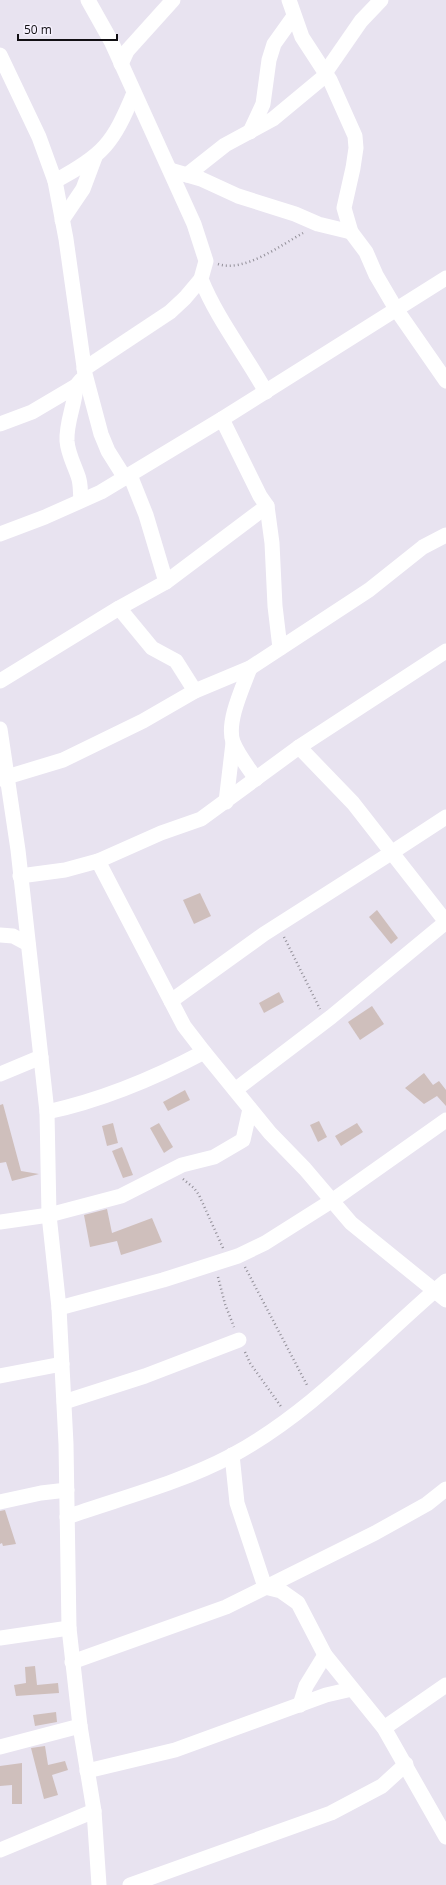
<svg xmlns="http://www.w3.org/2000/svg" width="446" height="1885" viewBox="0 0 446 1885" font-family="'Open Sans',sans-serif">
  <rect width="100%" height="100%" fill="#e8e3f0"/>
  <g fill="#cfbfbc">
    <path d="M200,893L211,916L194,924L183,900Z"/>
    <path d="M377,910L398,938L391,944L369,917Z"/>
    <path d="M279,992L284,1002L264,1013L259,1003Z"/>
    <path d="M372,1006L384,1024L360,1040L348,1022Z"/>
    <path d="M424,1073L433,1085L439,1081L446,1090V1106L437,1096L424,1104L405,1088Z"/>
    <path d="M185,1090L190,1100L168,1111L163,1102Z"/>
    <path d="M3,1104L21,1171L39,1174L12,1181L6,1162L0,1163V1105Z"/>
    <path d="M319,1121L327,1137L318,1142L310,1125Z"/>
    <path d="M113,1123L118,1143L107,1146L102,1126Z"/>
    <path d="M159,1123L173,1147L164,1153L150,1128Z"/>
    <path d="M357,1123L363,1132L341,1146L335,1136Z"/>
    <path d="M122,1147L133,1175L123,1178L112,1151Z"/>
    <path d="M107,1209L112,1233L152,1218L162,1242L121,1255L117,1241L90,1247L84,1215Z"/>
    <path d="M5,1510L16,1544L3,1546L2,1543L0,1544V1511Z"/>
    <path d="M35,1666L37,1685L58,1683L59,1693L16,1696L14,1685L26,1683L25,1667Z"/>
    <path d="M56,1712L57,1722L35,1726L33,1715Z"/>
    <path d="M45,1746L48,1765L65,1761L68,1770L52,1775L58,1795L44,1799L31,1748Z"/>
    <path d="M22,1763V1804H12V1785L0,1786V1766Z"/>
  </g>
  <g fill="none" stroke-linecap="round" stroke-linejoin="round">
    <g stroke="#939099" stroke-width="2.5" stroke-dasharray="1 3" stroke-linecap="butt">
      <path d="M218,264C244,273 281,245 303,233"/>
      <path d="M284,937L320,1009"/>
      <path d="M183,1179L194,1188L199,1195L223,1248"/>
      <path d="M245,1267L308,1387"/>
      <path d="M218,1277L225,1304L234,1327"/>
      <path d="M245,1352L250,1363L282,1408"/>
    </g>
    <g stroke="#fff" stroke-width="15">
      <path d="M289,0L302,37L330,80L355,136L356,148L353,168L344,208L351,232L366,252L376,275L396,309L446,381"/>
      <path d="M0,55L39,137L55,181L66,239L85,374L101,434L108,451L125,478"/>
      <path d="M121,64L127,51L173,0"/>
      <path d="M325,73L361,21L381,0"/>
      <path d="M250,132L263,104L269,60L274,44L294,16"/>
      <path d="M170,170L201,179L238,196L295,214L318,224L351,232"/>
      <path d="M187,175L225,145L273,119L326,75"/>
      <path d="M55,181C104,155 113,143 134,93"/>
      <path d="M62,220L83,189L95,157"/>
      <path d="M201,279C217,319 245,354 266,392"/>
      <path d="M84,369L170,312L185,298L201,279L206,261L194,224L111,41L88,0"/>
      <path d="M76,386C75,405 66,422 67,441C68,454 74,464 78,476C81,483 80,492 81,500"/>
      <path d="M222,419L260,496L267,506L272,543L275,606L280,648"/>
      <path d="M0,424L32,412L76,386L81,380"/>
      <path d="M130,475L146,515L166,582"/>
      <path d="M0,534L45,517L101,492L222,419L446,278"/>
      <path d="M119,608L152,648L176,661L195,691"/>
      <path d="M250,668C243,687 226,722 233,742C238,755 248,767 256,779"/>
      <path d="M0,681L119,608L166,582L267,506"/>
      <path d="M0,729L18,850L47,1112L49,1215L59,1308L66,1444L69,1628L80,1726L94,1811L99,1885"/>
      <path d="M299,747L353,803L446,922"/>
      <path d="M0,779L63,760L143,721L195,691L250,668L369,590L423,547L446,535"/>
      <path d="M226,802L233,743"/>
      <path d="M98,861L184,1026L204,1052L270,1133L305,1169L351,1223L446,1300"/>
      <path d="M20,876L65,870L98,861L161,833L201,819L299,747L446,651"/>
      <path d="M0,935L13,936L28,944"/>
      <path d="M171,1001L264,934L391,853L446,817"/>
      <path d="M0,1074L41,1057"/>
      <path d="M235,1090L331,1017L446,922"/>
      <path d="M47,1112C103,1100 153,1079 204,1052"/>
      <path d="M0,1222L49,1215L121,1196L182,1165L214,1157L243,1140L250,1109"/>
      <path d="M59,1308L163,1280L238,1256L265,1243L333,1200L446,1120"/>
      <path d="M0,1376L62,1364"/>
      <path d="M64,1402L145,1376L239,1340"/>
      <path d="M232,1455L237,1503L265,1587L281,1591L298,1603L325,1655L384,1728L446,1837"/>
      <path d="M0,1502L41,1493L67,1490"/>
      <path d="M67,1517C121,1498 180,1483 231,1456C313,1412 375,1341 446,1281"/>
      <path d="M0,1638L69,1628"/>
      <path d="M72,1662L226,1607L375,1533L427,1504L446,1489"/>
      <path d="M300,1705L306,1686L325,1655"/>
      <path d="M384,1728L446,1685"/>
      <path d="M0,1747L80,1726"/>
      <path d="M87,1771L175,1750L326,1695L352,1689"/>
      <path d="M0,1850L94,1811"/>
      <path d="M130,1885L331,1813L382,1786L406,1764"/>
    </g>
  </g>
  <path d="M18 34v6h99v-6" fill="none" stroke="#110f13" stroke-width="2"/>
  <text x="24" y="34" font-size="12" fill="#110f13" stroke="#f5f0fd" stroke-width="3" paint-order="stroke">50 m</text>
</svg>
